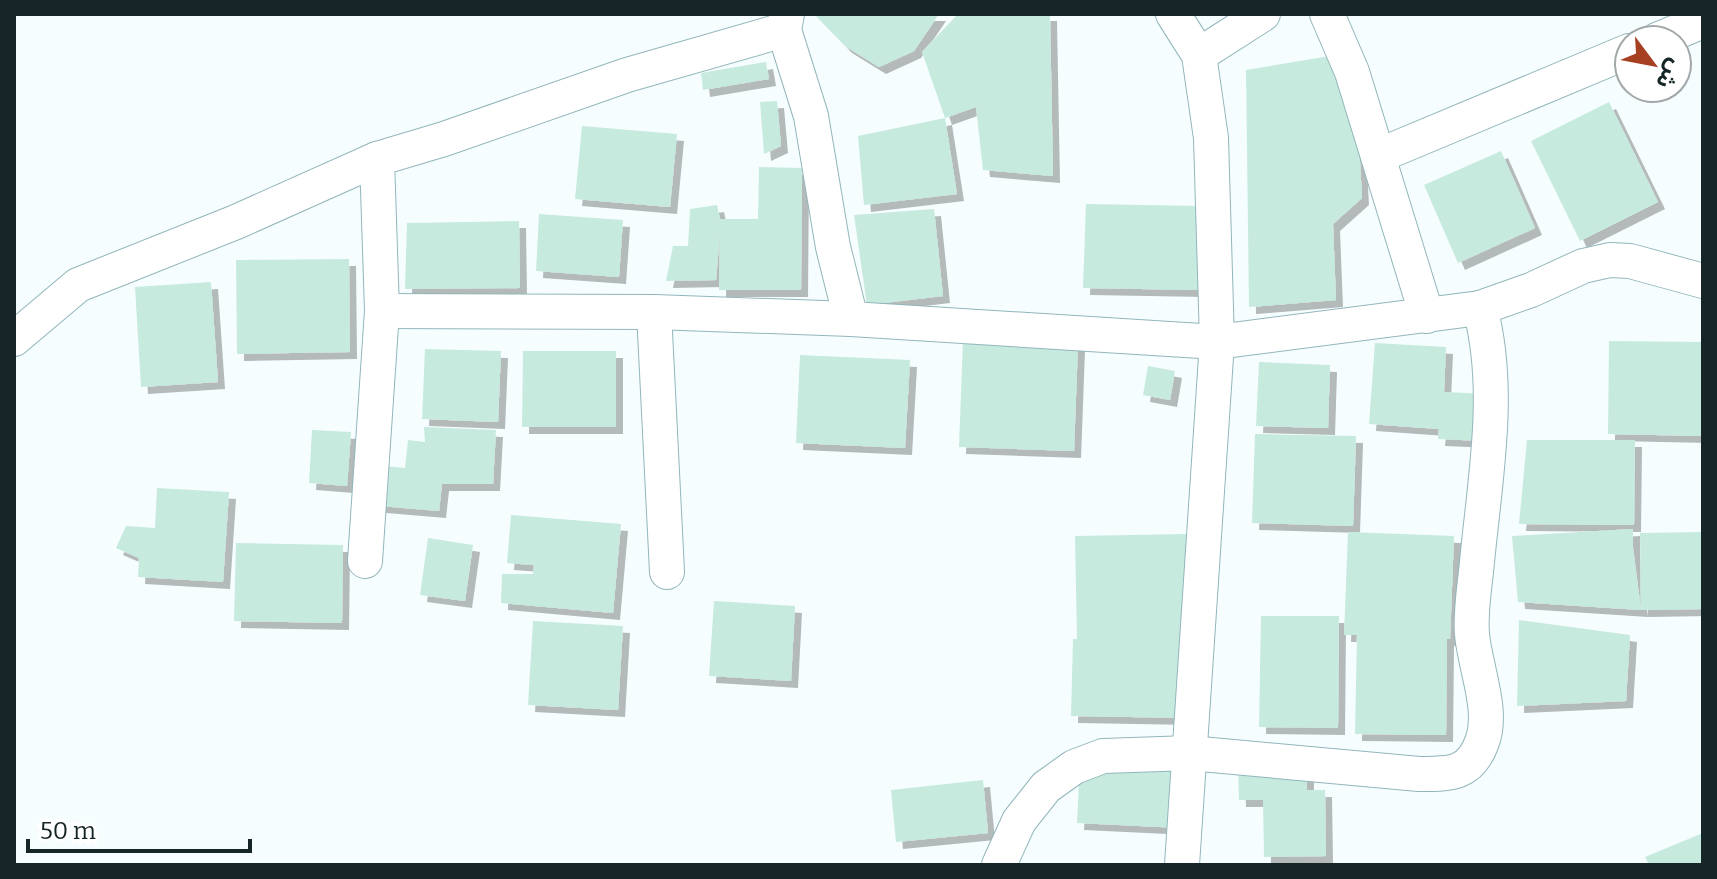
<svg xmlns="http://www.w3.org/2000/svg" width="1717" height="879" viewBox="0 0 1717 879" font-family="Bitter,'Noto Sans Arabic',serif">
  <defs>
    <filter id="shadow"><feDropShadow dx="7" dy="7" stdDeviation="0" flood-color="#0004"/></filter>
  </defs>
  <rect width="100%" height="100%" fill="#f5fdfe"/>
  <g fill="#c7eade" filter="url(#shadow)">
    <path d="M814,14H939L914,51L879,67L845,46Z"/>
    <path d="M958,14H1050L1053,176L983,170L976,107L945,118L957,194L864,205L858,136L945,118L922,52Z"/>
    <path d="M1354,52L1362,198L1333,224L1336,300L1249,307L1246,70Z"/>
    <path d="M766,62L769,79L703,90L701,73Z"/>
    <path d="M777,101L781,146L764,154L760,102Z"/>
    <path d="M1609,102L1658,202L1580,241L1531,141Z"/>
    <path d="M582,126L677,134L670,207L575,199Z"/>
    <path d="M1501,151L1535,228L1458,263L1424,185Z"/>
    <path d="M759,167L802,168L801,290H719L720,232L716,280L666,281L673,246H688L690,209L717,205L720,219H758Z"/>
    <path d="M1086,204L1201,206L1199,290L1083,288Z"/>
    <path d="M934,209L943,296L867,305L854,215Z"/>
    <path d="M539,214L623,220L619,277L536,271Z"/>
    <path d="M519,221L520,288L405,289L407,223Z"/>
    <path d="M349,259L350,352L237,354L236,260Z"/>
    <path d="M211,282L218,382L141,387L135,287Z"/>
    <path d="M963,339L1078,343L1074,451L959,447Z"/>
    <path d="M1609,341L1703,342V436L1608,434Z"/>
    <path d="M1375,343L1446,347L1444,392L1487,394L1485,441L1438,439L1439,429L1369,424Z"/>
    <path d="M425,349L501,351L498,422L422,419Z"/>
    <path d="M523,351H616V427H522Z"/>
    <path d="M800,355L910,360L905,448L796,443Z"/>
    <path d="M1259,362L1330,365L1328,428L1256,426Z"/>
    <path d="M1148,366L1175,371L1170,400L1143,395Z"/>
    <path d="M424,427L496,430L493,484H442L439,511L368,505L384,466L405,468L408,440L425,442Z"/>
    <path d="M312,430L351,432L347,486L309,483Z"/>
    <path d="M1255,434L1356,436L1353,526L1252,523Z"/>
    <path d="M1527,440H1635L1634,525L1519,524Z"/>
    <path d="M157,488L229,492L223,582L138,577L139,558L116,548L126,526L155,528Z"/>
    <path d="M511,515L621,524L613,613L501,603L502,574H533L534,565L507,563Z"/>
    <path d="M1633,529V548L1641,610L1518,602L1512,536Z"/>
    <path d="M1348,532L1454,536L1450,639H1447L1446,735L1355,734L1357,635H1344Z"/>
    <path d="M1703,532V609L1641,610L1640,533Z"/>
    <path d="M1186,534L1184,641L1188,718L1071,716L1073,639H1077L1075,536Z"/>
    <path d="M428,538L473,545L465,601L420,595Z"/>
    <path d="M236,543L343,545L342,623L234,621Z"/>
    <path d="M714,601L795,606L791,681L709,676Z"/>
    <path d="M1261,616H1339L1338,728L1259,727Z"/>
    <path d="M1519,620L1630,635L1626,701L1517,706Z"/>
    <path d="M533,621L623,626L618,710L528,705Z"/>
    <path d="M1080,763L1184,769L1181,828L1077,823Z"/>
    <path d="M1238,767H1307V790H1325L1326,856L1264,857L1263,800H1239Z"/>
    <path d="M983,780L988,833L896,842L891,790Z"/>
    <path d="M1703,833V865H1649L1645,857Z"/>
  </g>
  <g fill="none" stroke-linecap="round" stroke-linejoin="round">
    <defs>
      <g id="minor">
        <path d="M787,14L784,30L811,116L833,247L851,319"/>
        <path d="M1173,14L1199,55L1211,138L1217,342L1182,865"/>
        <path d="M1327,14L1352,72L1427,316"/>
        <path d="M1657,40L1703,21"/>
        <path d="M1199,55L1263,14"/>
        <path d="M1378,156L1629,51"/>
        <path d="M382,311L654,312L851,319L1217,342L1480,308L1531,290L1583,266L1610,260L1630,261L1703,281"/>
        <path d="M654,312L667,572"/>
        <path d="M14,339L78,285L236,222L377,159"/>
        <path d="M365,561L382,311L377,159L444,139L627,75L784,30"/>
        <path d="M999,865L1019,821L1046,787L1074,767L1103,756L1190,753L1419,774C1450,774 1470,775 1482,742C1494,710 1475,668 1472,634C1470,611 1475,585 1477,562C1485,478 1502,390 1480,308"/>
      </g>
    </defs>
    <use href="#minor" stroke="#92b6bb" stroke-width="36"/>
    <use href="#minor" stroke="#fff" stroke-width="34"/>
  </g>
  <rect width="1717" height="879" fill="none" stroke="#162527" stroke-width="32"/>
  <g transform="translate(1653 64) rotate(122)"><circle r="38" fill="#ffffff" stroke="#a2a8a9" stroke-width="2"/>
  <path d="M0-6L14 30L0 20L-14 30Z" fill="#a73f22"/>
  <text y="-12" font-size="22" font-weight="bold" text-anchor="middle" fill="#162527">ش</text>
  </g>
  <path d="M28 839v12h222v-12" fill="none" stroke="#162527" stroke-width="4"/>
  <text x="40" y="839" font-size="24" fill="#162527" stroke="#ffffff" stroke-width="6" paint-order="stroke">50 m</text>
</svg>
